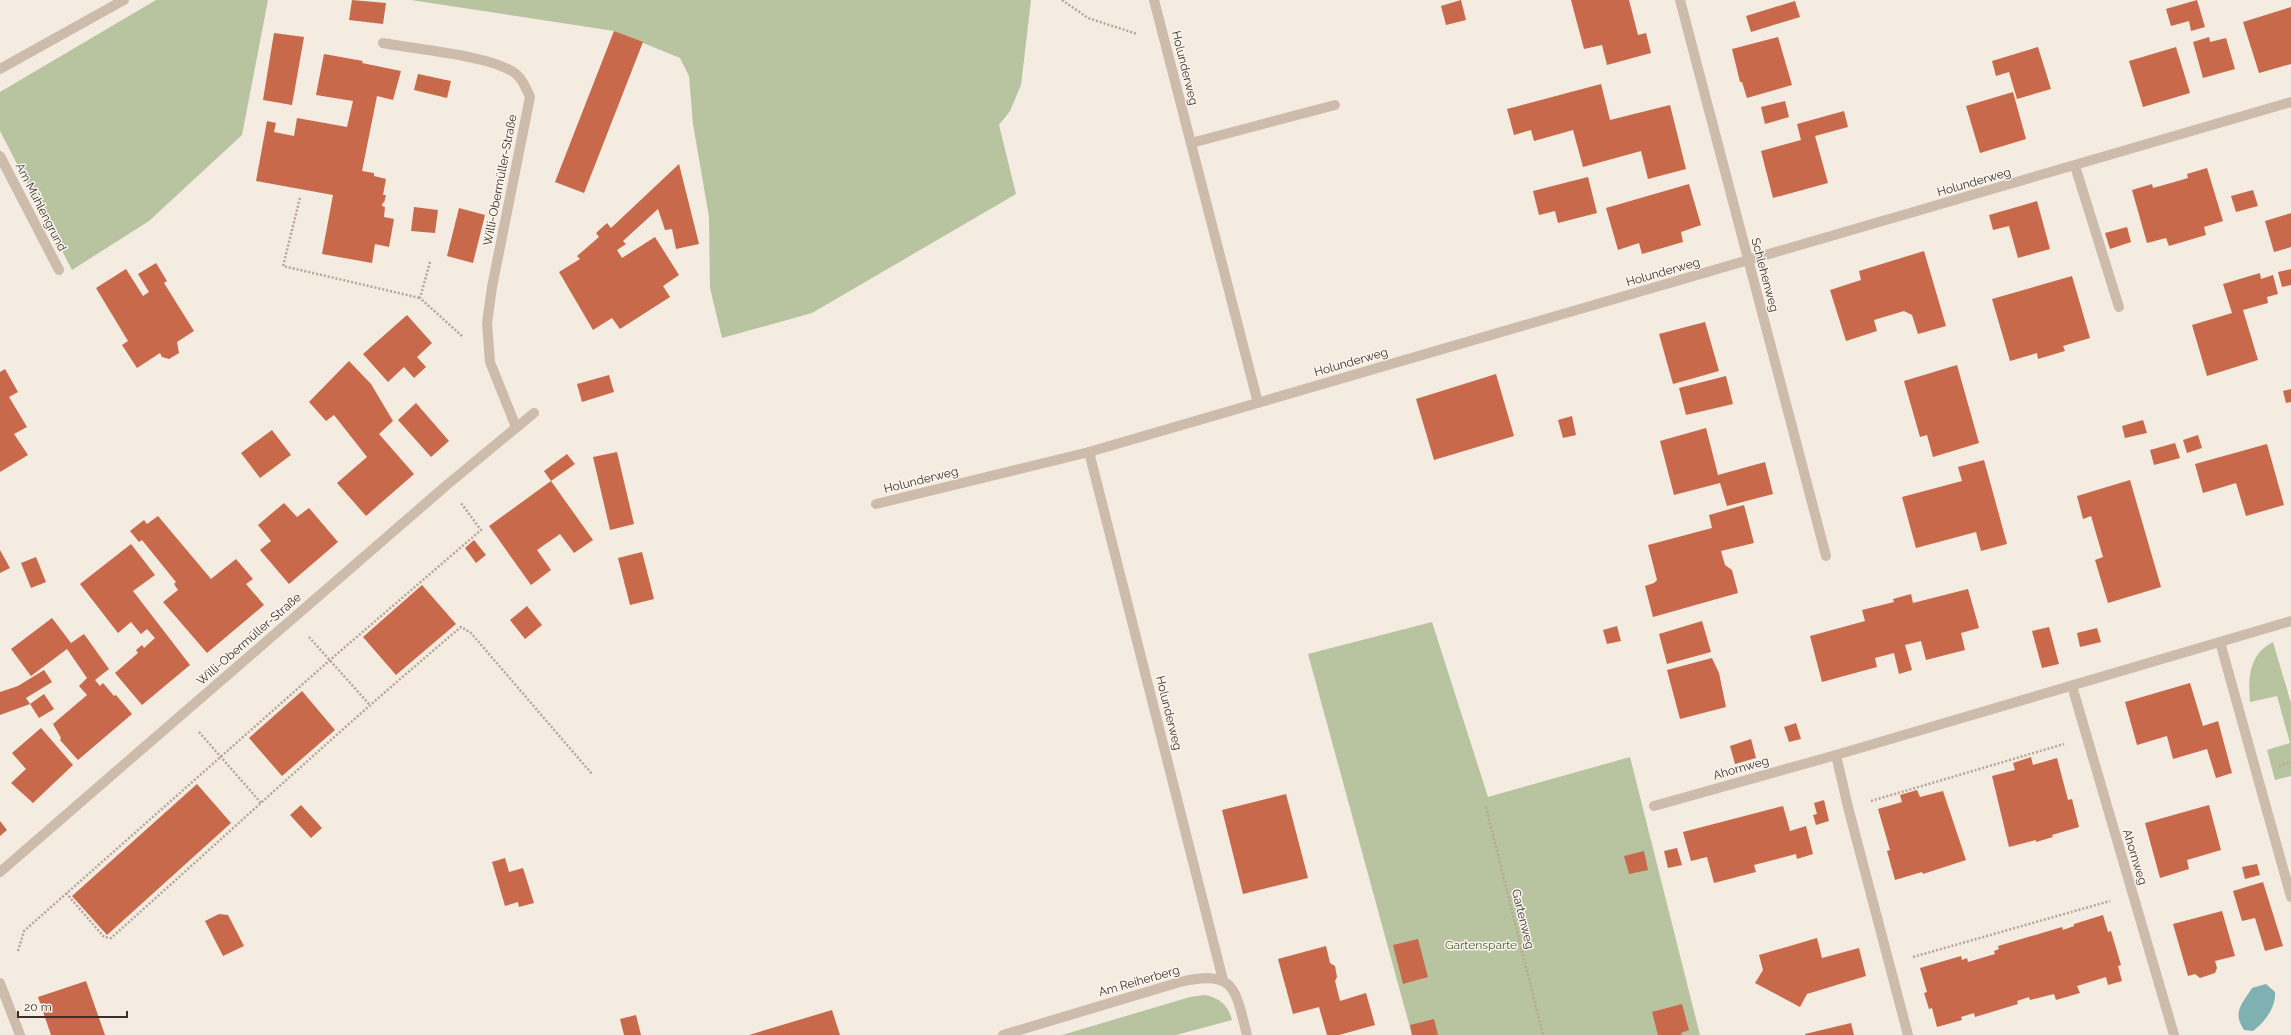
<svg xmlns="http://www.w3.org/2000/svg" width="2291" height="1035" viewBox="0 0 2291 1035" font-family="Raleway,sans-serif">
  <rect width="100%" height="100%" fill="#f4ebe1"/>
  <g fill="#b8c4a0">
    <path d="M156,0H268L242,135L149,221L72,270L0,131V92Z"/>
    <path d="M411,0H1031L1021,85L1010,111L999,125L1016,194L812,313L722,338L710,288L709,217L693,124L689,76L680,58L614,31Z"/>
    <path d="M1432,622L1488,797L1630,757L1700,1035H1412L1308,654Z"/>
    <path d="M2273,642L2291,703V776L2275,780L2267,750L2290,743L2277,696L2250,702C2248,678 2249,654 2273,642Z"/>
    <path d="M1205,995C1220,998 1228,1005 1232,1020L1176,1035H1062L1190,997Z"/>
  </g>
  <path fill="#7fb0b2" d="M2266,984L2275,992C2276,1007 2265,1022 2253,1031L2244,1030C2232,1012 2242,1004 2252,988Z"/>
  <g fill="#c8694b">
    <path d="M352,0L386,3L383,24L349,20Z"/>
    <path d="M1461,0L1466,20L1446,25L1441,6Z"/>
    <path d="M1571,0H1629L1638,35L1646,33L1651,53L1607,65L1602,45L1584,49Z"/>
    <path d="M2197,0L2205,27L2191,31L2189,21L2171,26L2166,9Z"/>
    <path d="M1795,1L1800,17L1751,32L1746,16Z"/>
    <path d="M2291,7V64L2259,73L2243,22Z"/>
    <path d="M614,31L643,42L584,193L555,182Z"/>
    <path d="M274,33L304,37L292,105L263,100Z"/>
    <path d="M1778,37L1792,85L1747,98L1742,82H1740L1732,49Z"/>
    <path d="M2209,37L2210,42L2226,38L2235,69L2203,78L2193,42Z"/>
    <path d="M2038,47L2051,89L2017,99L2009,72L1996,76L1992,61Z"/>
    <path d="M2176,47L2190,93L2143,107L2129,61Z"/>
    <path d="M324,54L363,61L362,63L401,71L393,100L377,96L362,171L374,173V176L386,179L383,195H386L384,203L383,202L382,206L385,207L384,217L394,219L389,247L375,244L372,263L322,254L333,195L256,181L267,121L276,123L274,132L294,136L297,118L347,127L353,101L316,95Z"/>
    <path d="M418,74L451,81L447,98L414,90Z"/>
    <path d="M1601,84L1610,120L1670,105L1686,169L1648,179L1641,151L1583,167L1573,130L1534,141L1531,130L1514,135L1507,109Z"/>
    <path d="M2013,92L2026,139L1980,153L1966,106Z"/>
    <path d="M1785,101L1789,117L1765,124L1761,107Z"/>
    <path d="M1844,111L1848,127L1815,136L1828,183L1773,198L1761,151L1801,140L1797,124Z"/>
    <path d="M679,164L699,244L676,249L672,229L665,230L658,209L623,241L626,244L617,250L622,258L655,237L679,275L663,286L670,297L620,329L612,318L593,330L559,272L580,259L577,256L599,237L596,233L607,223L611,228Z"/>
    <path d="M2207,168L2223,221L2204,227L2206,235L2169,246L2166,238L2147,243L2132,190L2152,184L2153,188L2171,183L2188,178L2187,174Z"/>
    <path d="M1588,177L1597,213L1558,223L1555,211L1539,215L1533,191Z"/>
    <path d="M1689,184L1701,225L1681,232L1683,242L1642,254L1639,243L1618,250L1606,208Z"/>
    <path d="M2253,190L2258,206L2236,212L2231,196Z"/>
    <path d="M2037,201L2050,249L2018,258L2009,226L1993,230L1989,215Z"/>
    <path d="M414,207L438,210L435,233L411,231Z"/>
    <path d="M459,208L485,215L473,263L447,256Z"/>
    <path d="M2291,213V247L2274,252L2265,221Z"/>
    <path d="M2127,227L2131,242L2110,249L2105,233Z"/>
    <path d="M1924,251L1946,326L1918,334L1912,315L1904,311L1874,320L1877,331L1846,341L1830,290L1861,280L1859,271Z"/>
    <path d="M156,263L167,281L164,283L194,331L177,342L179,353L169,359L162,357L160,353L137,368L122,345L128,341L96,288L126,269L143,296L149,292L138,274Z"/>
    <path d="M2291,269V285L2282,287L2278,272Z"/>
    <path d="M2260,273L2261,279L2273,275L2278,294L2267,297L2268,303L2243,310L2258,360L2207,376L2192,325L2232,313L2223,284Z"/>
    <path d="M2072,276L2090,338L2063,346L2065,351L2038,359L2037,353L2010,361L1992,299Z"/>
    <path d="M407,315L432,343L417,357L426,367L414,378L404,367L388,382L363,354Z"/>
    <path d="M1705,322L1719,371L1673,384L1659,334Z"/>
    <path d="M349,361L371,384L393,421L379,434L414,474L366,516L337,483L367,457L334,415L326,421L309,402Z"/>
    <path d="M1957,365L1979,443L1933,457L1927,435L1920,437L1904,381Z"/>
    <path d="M5,369L18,392L9,397L27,427L14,434L28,455L0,472V372Z"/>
    <path d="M1496,374L1514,436L1434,460L1416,399Z"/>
    <path d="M609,375L614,392L582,402L577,384Z"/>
    <path d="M1726,376L1733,404L1686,415L1679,388Z"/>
    <path d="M2291,389V402L2286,403L2283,391Z"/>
    <path d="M416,403L449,441L431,457L398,420Z"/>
    <path d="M1572,416L1576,435L1563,438L1558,420Z"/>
    <path d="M2143,420L2147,433L2125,438L2122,426Z"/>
    <path d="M1706,428L1718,475L1765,462L1773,494L1727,506L1720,483L1674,495L1660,441Z"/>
    <path d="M272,430L291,455L260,478L241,453Z"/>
    <path d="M2198,435L2202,448L2187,453L2183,440Z"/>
    <path d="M2175,443L2180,458L2154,465L2150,450Z"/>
    <path d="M2267,444L2284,505L2246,516L2236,483L2203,493L2195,464Z"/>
    <path d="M617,452L634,524L610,530L593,457Z"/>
    <path d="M567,454L575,464L551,481L544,471Z"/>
    <path d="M1984,460L2007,544L1981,551L1976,532L1916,548L1902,497L1962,481L1958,467Z"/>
    <path d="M2130,480L2161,587L2108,603L2095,560L2103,557L2091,516L2083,519L2077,496Z"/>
    <path d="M551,481L593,540L574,553L560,534L537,550L551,570L531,585L489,526Z"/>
    <path d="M284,503L297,517L309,508L338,542L289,584L260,550L271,541L258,525Z"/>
    <path d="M1744,505L1754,543L1721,551L1725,565L1732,570L1738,593L1653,617L1645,586L1654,583L1657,580L1648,545L1712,528L1709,515Z"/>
    <path d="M158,516L211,579L236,559L253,579L246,584L264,605L207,653L163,602L178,590L174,584L176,582L142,540L139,542L130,531L144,520L147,524Z"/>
    <path d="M474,540L486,555L476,563L465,548Z"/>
    <path d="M131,544L155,575L133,591L190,665L142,705L115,673L138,653L136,650L142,645L144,648L155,638L147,629L141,634L131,622L118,633L80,584Z"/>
    <path d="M0,550L10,568L0,573Z"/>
    <path d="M642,552L654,599L630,605L618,558Z"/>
    <path d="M36,557L46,582L31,588L21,563Z"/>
    <path d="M422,585L456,624L396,675L363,637Z"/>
    <path d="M1968,589L1979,628L1961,633L1965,650L1926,660L1921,641L1905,645L1912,670L1899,674L1894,653L1875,658L1877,667L1822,682L1810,636L1865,621L1862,610L1894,602L1893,599L1911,594L1913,603Z"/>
    <path d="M527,606L542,625L525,639L510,620Z"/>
    <path d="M52,618L71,643L84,634L109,669L95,680L100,686L103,683L114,696L116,695L132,714L78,760L60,740L61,738L53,724L87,695L79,686L87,678L67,649L31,676L11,649Z"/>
    <path d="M1702,621L1711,652L1667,664L1659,634Z"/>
    <path d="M1617,626L1621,641L1607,644L1603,630Z"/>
    <path d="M2049,627L2059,664L2042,668L2032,631Z"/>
    <path d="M2097,628L2101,642L2080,647L2077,633Z"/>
    <path d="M1712,658L1719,673L1726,707L1680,719L1667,670Z"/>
    <path d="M44,670L52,682L26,698L30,704L0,715V692L18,686Z"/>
    <path d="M2190,683L2203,726L2218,721L2232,773L2216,778L2207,749L2173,759L2167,736L2137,745L2125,702Z"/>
    <path d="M302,691L335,730L282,776L249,738Z"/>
    <path d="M44,694L54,709L39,718L30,704Z"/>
    <path d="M1796,723L1801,739L1789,742L1784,727Z"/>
    <path d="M41,728L73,765L33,803L11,783L26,769L12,753Z"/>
    <path d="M1751,739L1756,758L1735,764L1730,746Z"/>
    <path d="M2031,757L2033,765L2057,758L2068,800L2072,799L2079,827L2052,835L2053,837L2036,842V840L2009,847L1992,776L2015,770L2013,763Z"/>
    <path d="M197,784L231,823L107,935L72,896Z"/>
    <path d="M1917,790L1920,797L1943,791L1966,860L1923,874L1922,872L1895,880L1887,851L1890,850L1878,809L1902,802L1900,795Z"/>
    <path d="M1286,794L1308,878L1243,894L1222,810Z"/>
    <path d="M1824,800L1829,821L1816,825L1813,815L1817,814L1814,803Z"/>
    <path d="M301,805L322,828L311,838L290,815Z"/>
    <path d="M2209,805L2221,850L2187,860L2189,869L2160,878L2145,823Z"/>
    <path d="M1783,806L1790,831L1806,826L1813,854L1797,859L1796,854L1754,865L1756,872L1714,883L1707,857L1691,861L1683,832Z"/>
    <path d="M0,821L7,830L0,836Z"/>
    <path d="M1677,848L1682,865L1668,868L1664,851Z"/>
    <path d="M1644,851L1648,870L1629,874L1624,856Z"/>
    <path d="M505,858L509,872L523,868L534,903L519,907L518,902L505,906L492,862Z"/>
    <path d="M2257,864L2260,875L2245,879L2242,867Z"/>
    <path d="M2263,882L2283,946L2265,951L2255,918L2242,921L2233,891Z"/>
    <path d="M2222,911L2235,956L2215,961L2217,968L2215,973L2200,978L2195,974L2188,976L2173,924Z"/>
    <path d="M219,914L228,915L244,946L223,956L205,921Z"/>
    <path d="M2103,915L2108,932L2111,931L2121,965L2118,966L2122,981L2108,985L2106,977L2077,986L2080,993L2056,1000L2054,994L2030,1000L2029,997L2017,1001L2018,1004L1975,1017L1974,1013L1961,1017L1962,1020L1937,1027L1932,1008L1929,1009L1924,993L1927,992L1920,968L1961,956L1962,960L1967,958L1968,962L1995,954L1994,951L1999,949L1998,946L2062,927L2063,930L2074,926V924Z"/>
    <path d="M1817,938L1822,958L1859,948L1866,976L1807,994L1800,1007L1755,983L1763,970L1759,955Z"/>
    <path d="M1418,939L1428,977L1403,984L1393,945Z"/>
    <path d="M1326,946L1330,963L1335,966L1337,977L1335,981L1340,1001L1366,993L1375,1025L1339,1035H1327L1319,1007L1293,1014L1278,959Z"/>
    <path d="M86,981L105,1035H51L38,997Z"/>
    <path d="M1682,1004L1689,1030L1681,1033L1682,1035H1658L1652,1012Z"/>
    <path d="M832,1010L840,1035H749Z"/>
    <path d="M636,1015L641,1035H624L620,1019Z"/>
    <path d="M1434,1019L1438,1035H1412L1410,1025Z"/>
    <path d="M1851,1023L1854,1035H1805V1034Z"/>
  </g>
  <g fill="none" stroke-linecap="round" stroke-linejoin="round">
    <g stroke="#b9a596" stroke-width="2.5" stroke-dasharray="2 2" stroke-linecap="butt">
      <path d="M1062,0L1088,18L1137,34"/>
      <path d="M300,198L283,266L420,298"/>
      <path d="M430,262L420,298L463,337"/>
      <path d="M309,637L369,704"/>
      <path d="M199,732L262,804"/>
      <path d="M2279,766L2291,762"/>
      <path d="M1871,801L2064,744"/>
      <path d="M1486,807L1543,1035"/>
      <path d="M66,893L104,937L111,938C228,834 342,727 461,627L471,633L592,774"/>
      <path d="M18,951L24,931L330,660L481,530L461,503"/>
      <path d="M1913,957L2110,901"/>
    </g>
    <g stroke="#cdbbac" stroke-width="10">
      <path d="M1154,0L1258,403"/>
      <path d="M1680,0L1826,556"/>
      <path d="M383,43C413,49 495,56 516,74C523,80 526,88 530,97L492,287L487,323L490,362L516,427"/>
      <path d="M0,69L124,0"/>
      <path d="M1191,143L1335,105"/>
      <path d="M0,156L59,270"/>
      <path d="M2075,166L2119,307"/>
      <path d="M876,504L1089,452"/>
      <path d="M2220,642L2291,897"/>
      <path d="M2072,686L2174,1035"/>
      <path d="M1836,755L2291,621"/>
      <path d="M1654,806L1836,755L1848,807L1908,1035"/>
      <path d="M0,872L448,484L534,413"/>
      <path d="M1223,980L1089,452L2291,102"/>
      <path d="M0,983L20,1035"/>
      <path d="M1003,1035L1180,982C1236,969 1235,989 1247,1035"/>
    </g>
  </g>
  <g text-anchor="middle" stroke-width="3" stroke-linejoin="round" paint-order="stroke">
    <g font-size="12" fill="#3b302b" stroke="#fbf5ee">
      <text transform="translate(1185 68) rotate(76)" y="4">Holunderweg</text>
      <text transform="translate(500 180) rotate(-79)" y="4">Willi-Obermüller-Straße</text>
      <text transform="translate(1974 182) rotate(-16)" y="4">Holunderweg</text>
      <text transform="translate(41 207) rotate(63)" y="4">Am Mühlengrund</text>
      <text transform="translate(1663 272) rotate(-16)" y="4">Holunderweg</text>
      <text transform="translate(1765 275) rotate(75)" y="4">Schlehenweg</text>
      <text transform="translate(1351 362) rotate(-16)" y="4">Holunderweg</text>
      <text transform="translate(921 480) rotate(-14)" y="4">Holunderweg</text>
      <text transform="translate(249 639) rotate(-41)" y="4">Willi-Obermüller-Straße</text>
      <text transform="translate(1169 713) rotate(76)" y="4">Holunderweg</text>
      <text transform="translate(1741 768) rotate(-16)" y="4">Ahornweg</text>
      <text transform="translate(2135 857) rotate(73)" y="4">Ahornweg</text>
      <text transform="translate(1523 919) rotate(76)" y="4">Gartenweg</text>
      <text transform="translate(1139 981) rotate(-16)" y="4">Am Reiherberg</text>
    </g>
    <g font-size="12" fill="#4a5a2e" stroke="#fbf5ee">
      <text x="1481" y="949">Gartensparte</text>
    </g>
  </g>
  <path d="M18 1011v6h109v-6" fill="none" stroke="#3b302b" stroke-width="2"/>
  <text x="24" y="1011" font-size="12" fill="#3b302b" stroke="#fbf5ee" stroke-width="3" paint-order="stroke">20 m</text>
</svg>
